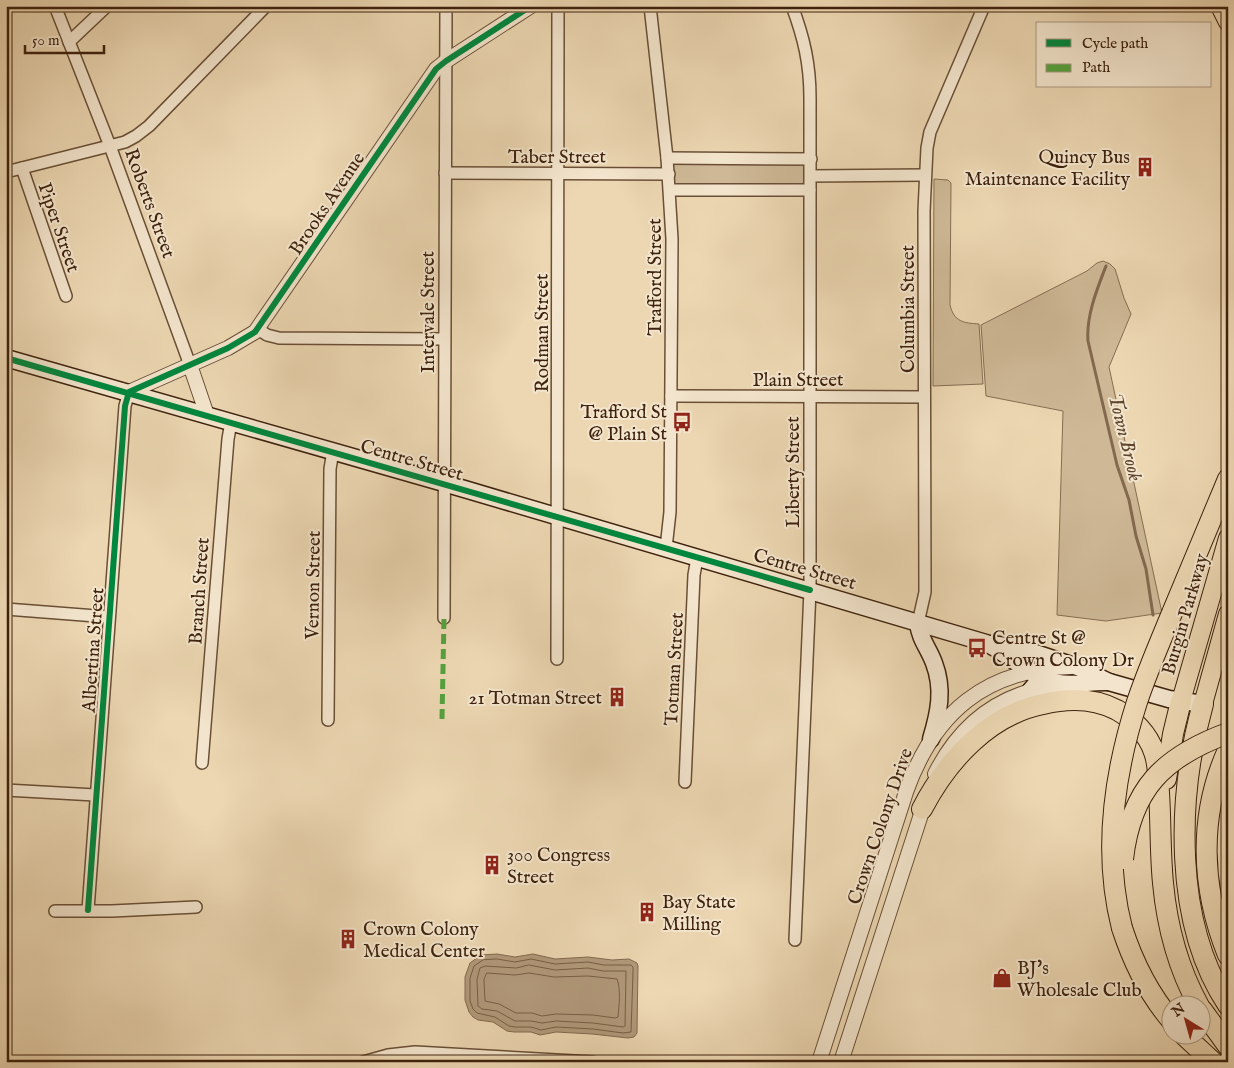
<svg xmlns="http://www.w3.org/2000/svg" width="1234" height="1068" viewBox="0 0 1234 1068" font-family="'IM FELL English',serif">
  <rect width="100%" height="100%" fill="#ecd7b2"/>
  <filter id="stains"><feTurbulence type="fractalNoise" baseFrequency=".004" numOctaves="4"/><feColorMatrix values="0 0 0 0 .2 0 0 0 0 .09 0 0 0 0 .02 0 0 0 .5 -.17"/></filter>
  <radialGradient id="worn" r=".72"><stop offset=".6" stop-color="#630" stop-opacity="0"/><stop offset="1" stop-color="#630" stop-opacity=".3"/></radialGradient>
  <g fill="#ceb896" stroke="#866d52">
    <path d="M667,158L811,159L810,190H670Z"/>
    <path d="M934,179L948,180L951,183L950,305C954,322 964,323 979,324L983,384L933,386Z"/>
    <path d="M1103,261L1110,264L1115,269L1124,298L1131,314L1109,367L1162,613L1106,621L1057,615L1063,411L986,396L981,325L1087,271L1097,263Z"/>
  </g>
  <path fill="#b1997a" stroke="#83694e" d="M497,954L515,957L533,954L555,959L588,957L612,960L629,959L637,963L638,966L637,1033L634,1037L628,1038L592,1034L556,1032L540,1035L531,1032H514L507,1031L493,1022L478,1020L473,1017L469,1012L465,1000V977L470,963L481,955Z"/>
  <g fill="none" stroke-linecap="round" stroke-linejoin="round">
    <g stroke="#785e44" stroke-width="1">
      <path d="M497,959L515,962L531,959L555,964L588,962L604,965H631L633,967V973L631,1032L623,1033L593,1029L556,1027L541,1030L531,1027H515L509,1026L495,1017L477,1013L473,1009L470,1001V978L474,966L483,960Z"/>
      <path d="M529,965L555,970L588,968L603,971H626L625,1026L623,1027L593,1023L556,1021L542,1023L531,1021H515L497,1011L482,1009L478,1006L477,979L480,968L485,966L516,968Z"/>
      <path d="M487,973L515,975L529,973L554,977L588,976L617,979C621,989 619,1005 618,1017L615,1018L593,1015L556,1014L542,1016L532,1013H516L499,1004L485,1001L484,980Z"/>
    </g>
    <path stroke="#83694e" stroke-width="3" d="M1106,266C1097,289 1086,316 1088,341L1117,465L1129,500L1136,536L1146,569L1153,615"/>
    <defs>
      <g id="minor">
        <path d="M55,6L110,146L190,365"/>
        <path d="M650,6L667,158L672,239L670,512L666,548"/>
        <path d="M792,6C804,38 810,64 810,98V590L795,940"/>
        <path d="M69,42L107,6"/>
        <path d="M667,158L811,159"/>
        <path d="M22,168L66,296"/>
        <path d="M6,172L125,142L136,136L149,126L266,6"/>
        <path d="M445,173L669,174"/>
        <path d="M811,176L925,175"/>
        <path d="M670,190H810"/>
        <path d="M258,329L267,335L279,338L444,339"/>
        <path d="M671,396L924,397"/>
        <path d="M6,609L109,617"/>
        <path d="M444,618L446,6"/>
        <path d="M918,623L925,592L924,211L927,148L930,132L984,6"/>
        <path d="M557,659L558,6"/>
        <path d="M328,720L330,469L333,451"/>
        <path d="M202,763L228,439L231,422"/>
        <path d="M685,782L694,575L697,558"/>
        <path d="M6,790L95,795"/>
        <path d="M88,910L125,406L129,392"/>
        <path d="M55,911H112L196,907"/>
        <path d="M363,1062L388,1055L415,1052L593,1062"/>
      </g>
      <g id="tertiary">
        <path d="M190,365L207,415"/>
        <path d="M129,392L228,348L255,332L436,69L446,61L531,6"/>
        <path d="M935,774C961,722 1003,691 1062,685"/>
        <path d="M819,1062L906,792C934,713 985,669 1072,667"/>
        <path d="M841,1062L925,802"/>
      </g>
      <g id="secondary">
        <path d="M6,358L444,483L986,643C1011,655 1030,678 1058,683C1075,686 1092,681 1109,682"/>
        <path d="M918,623C920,640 928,647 934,663C944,689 939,713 931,739"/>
        <path d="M991,644L1021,648L1080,668L1109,682L1169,699L1203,704"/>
        <path d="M1030,691L1041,678L1042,667"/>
      </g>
      <g id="primary">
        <path d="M1220,6L1228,22"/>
        <path d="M1181,701L1228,538"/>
        <path d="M1203,704L1228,614"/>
      </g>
      <g id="motorway">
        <path d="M1172,613L1228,479"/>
        <path d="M1203,704C1177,796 1173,923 1228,1005"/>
        <path d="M1228,750C1198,816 1201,888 1228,955"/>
        <path d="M1166,779L1173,734L1181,701"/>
        <path d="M922,809C947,761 988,715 1043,704C1068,698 1094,698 1117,710C1133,719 1148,734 1154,752C1159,765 1158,779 1159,793C1161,823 1160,853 1163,883C1167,926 1178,968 1199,1006"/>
        <path d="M1122,928C1133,962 1148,993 1172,1021"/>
        <path d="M1202,1010L1228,1046"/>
        <path d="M1185,1036L1213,1062"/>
      </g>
    </defs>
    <use href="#minor" stroke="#6a4f36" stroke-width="14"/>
    <use href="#tertiary" stroke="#6a4f36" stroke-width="16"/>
    <use href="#secondary" stroke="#3e220d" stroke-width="19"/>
    <use href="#primary" stroke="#3e220d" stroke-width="20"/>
    <use href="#motorway" stroke="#3e220d" stroke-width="22"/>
    <use href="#minor" stroke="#f3e5cd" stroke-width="11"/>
    <use href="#tertiary" stroke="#f3e5cd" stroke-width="14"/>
    <use href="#secondary" stroke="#f3e5cd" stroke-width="16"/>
    <use href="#primary" stroke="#ecd7b2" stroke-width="18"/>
    <use href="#motorway" stroke="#ecd7b2" stroke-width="20"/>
    <defs>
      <g id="motorway-bridge">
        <path d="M1123,859C1131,789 1163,757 1228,733"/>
        <path d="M1122,928C1103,854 1114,774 1137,702C1147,672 1160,642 1172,613"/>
      </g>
    </defs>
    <use href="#motorway-bridge" stroke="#3e220d" stroke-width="22" stroke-linecap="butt"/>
    <use href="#motorway-bridge" stroke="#ecd7b2" stroke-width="20"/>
    <path stroke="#54a23e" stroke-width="5" stroke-dasharray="10 5" stroke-linecap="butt" d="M442,719L444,618"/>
    <defs>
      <g id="cycleway">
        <path d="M6,358L810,590"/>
        <path d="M88,910L125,406L129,392L228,348L255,332L436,69L446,61L531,6"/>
      </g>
    </defs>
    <use href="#cycleway" stroke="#f3e5cd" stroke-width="9"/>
    <use href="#cycleway" stroke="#00873e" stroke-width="6"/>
  </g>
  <defs>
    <symbol id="building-bare" viewBox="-9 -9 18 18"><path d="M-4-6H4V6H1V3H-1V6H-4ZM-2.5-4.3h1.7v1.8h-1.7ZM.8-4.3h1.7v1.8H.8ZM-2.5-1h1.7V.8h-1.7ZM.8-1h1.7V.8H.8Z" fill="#8f2418" stroke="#f3e5cd" stroke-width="2.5" paint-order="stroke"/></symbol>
    <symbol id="bus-bare" viewBox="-9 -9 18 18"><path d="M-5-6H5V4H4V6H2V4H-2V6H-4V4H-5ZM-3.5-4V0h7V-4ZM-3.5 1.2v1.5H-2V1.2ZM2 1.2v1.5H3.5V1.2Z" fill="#8f2418" stroke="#f3e5cd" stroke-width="2.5" paint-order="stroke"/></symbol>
    <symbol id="shop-bare" viewBox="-9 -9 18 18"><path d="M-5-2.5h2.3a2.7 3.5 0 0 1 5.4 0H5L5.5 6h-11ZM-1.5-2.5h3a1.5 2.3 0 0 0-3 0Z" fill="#8f2418" stroke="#f3e5cd" stroke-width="2.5" paint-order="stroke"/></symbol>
  </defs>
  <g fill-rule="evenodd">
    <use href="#building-bare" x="1131" y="153" width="28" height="28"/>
    <use href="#bus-bare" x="668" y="408" width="28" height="28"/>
    <use href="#bus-bare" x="963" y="634" width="28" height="28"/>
    <use href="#building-bare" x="603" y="683" width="28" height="28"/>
    <use href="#building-bare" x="478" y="851" width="28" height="28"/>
    <use href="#building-bare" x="633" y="898" width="28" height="28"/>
    <use href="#building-bare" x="334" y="925" width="28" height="28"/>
    <use href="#shop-bare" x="988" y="964" width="28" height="28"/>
  </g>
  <g text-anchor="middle" stroke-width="4" stroke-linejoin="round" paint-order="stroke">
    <g font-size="19" fill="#3e220d" stroke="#f3e5cd">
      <text x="557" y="163">Taber Street</text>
      <text transform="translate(151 203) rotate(70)" y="7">Roberts Street</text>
      <text transform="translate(326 203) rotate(-56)" y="7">Brooks Avenue</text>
      <text transform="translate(60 227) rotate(71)" y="7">Piper Street</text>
      <text transform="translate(654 277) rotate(-90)" y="7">Trafford Street</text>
      <text transform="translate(907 309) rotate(-90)" y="7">Columbia Street</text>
      <text transform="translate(427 312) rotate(-90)" y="7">Intervale Street</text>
      <text transform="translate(541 333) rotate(-90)" y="7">Rodman Street</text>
      <text x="798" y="386">Plain Street</text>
      <text transform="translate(412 459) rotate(16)" y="7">Centre Street</text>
      <text transform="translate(792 472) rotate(-90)" y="7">Liberty Street</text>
      <text transform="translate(805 568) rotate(16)" y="7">Centre Street</text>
      <text transform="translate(312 585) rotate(-89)" y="7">Vernon Street</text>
      <text transform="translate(198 591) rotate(-86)" y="7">Branch Street</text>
      <text transform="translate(1184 614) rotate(-74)" y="7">Burgin Parkway</text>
      <text transform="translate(92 650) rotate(-86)" y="7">Albertina Street</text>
      <text transform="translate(673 669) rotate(-87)" y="7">Totman Street</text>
      <text transform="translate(879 826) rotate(-71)" y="7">Crown Colony Drive</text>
    </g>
    <g font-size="19" fill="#3e220d" stroke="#f3e5cd" text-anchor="start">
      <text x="1130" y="163" text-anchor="end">Quincy Bus<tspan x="1130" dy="22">Maintenance Facility</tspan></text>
      <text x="667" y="418" text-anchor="end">Trafford St<tspan x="667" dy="22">@ Plain St</tspan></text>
      <text x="992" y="644">Centre St @<tspan x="992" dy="22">Crown Colony Dr</tspan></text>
      <text x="602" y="704" text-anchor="end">21 Totman Street</text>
      <text x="507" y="861">300 Congress<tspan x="507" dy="22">Street</tspan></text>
      <text x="662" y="908">Bay State<tspan x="662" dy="22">Milling</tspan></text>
      <text x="363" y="935">Crown Colony<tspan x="363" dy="22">Medical Center</tspan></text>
      <text x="1017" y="974">BJ's<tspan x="1017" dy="22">Wholesale Club</tspan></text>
    </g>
    <g font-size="20" font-style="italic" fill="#60462e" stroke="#f3e5cd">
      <text transform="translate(1126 437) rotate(76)" y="7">Town Brook</text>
    </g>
  </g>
  <rect width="1234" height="1068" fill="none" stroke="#ecd7b2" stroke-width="25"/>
  <rect x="8" y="8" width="1219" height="1053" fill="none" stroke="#3e220d" stroke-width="2.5"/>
  <rect x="12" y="12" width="1209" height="1043" fill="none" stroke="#3e220d"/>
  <rect x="1036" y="22" width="175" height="65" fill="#f3e5cd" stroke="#ab9780"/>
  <rect x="1046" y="39" width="25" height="8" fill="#00873e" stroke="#ab9780"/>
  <text x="1082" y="48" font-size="15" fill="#3e220d">Cycle path</text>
  <rect x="1046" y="64" width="25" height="8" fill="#54a23e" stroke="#ab9780"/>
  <text x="1082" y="72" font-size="15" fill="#3e220d">Path</text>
  <g transform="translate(1186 1020) rotate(323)"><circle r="24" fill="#f3e5cd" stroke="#ab9780"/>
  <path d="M0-4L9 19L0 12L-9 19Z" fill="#8f2418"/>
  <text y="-8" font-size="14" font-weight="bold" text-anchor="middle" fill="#3e220d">N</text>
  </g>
  <path d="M25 45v8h79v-8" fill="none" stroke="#3e220d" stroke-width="2.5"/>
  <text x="32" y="45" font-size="15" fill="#3e220d" stroke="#f3e5cd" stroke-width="4" paint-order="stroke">50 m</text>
  <rect width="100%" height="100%" filter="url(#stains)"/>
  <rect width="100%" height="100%" fill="url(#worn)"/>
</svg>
